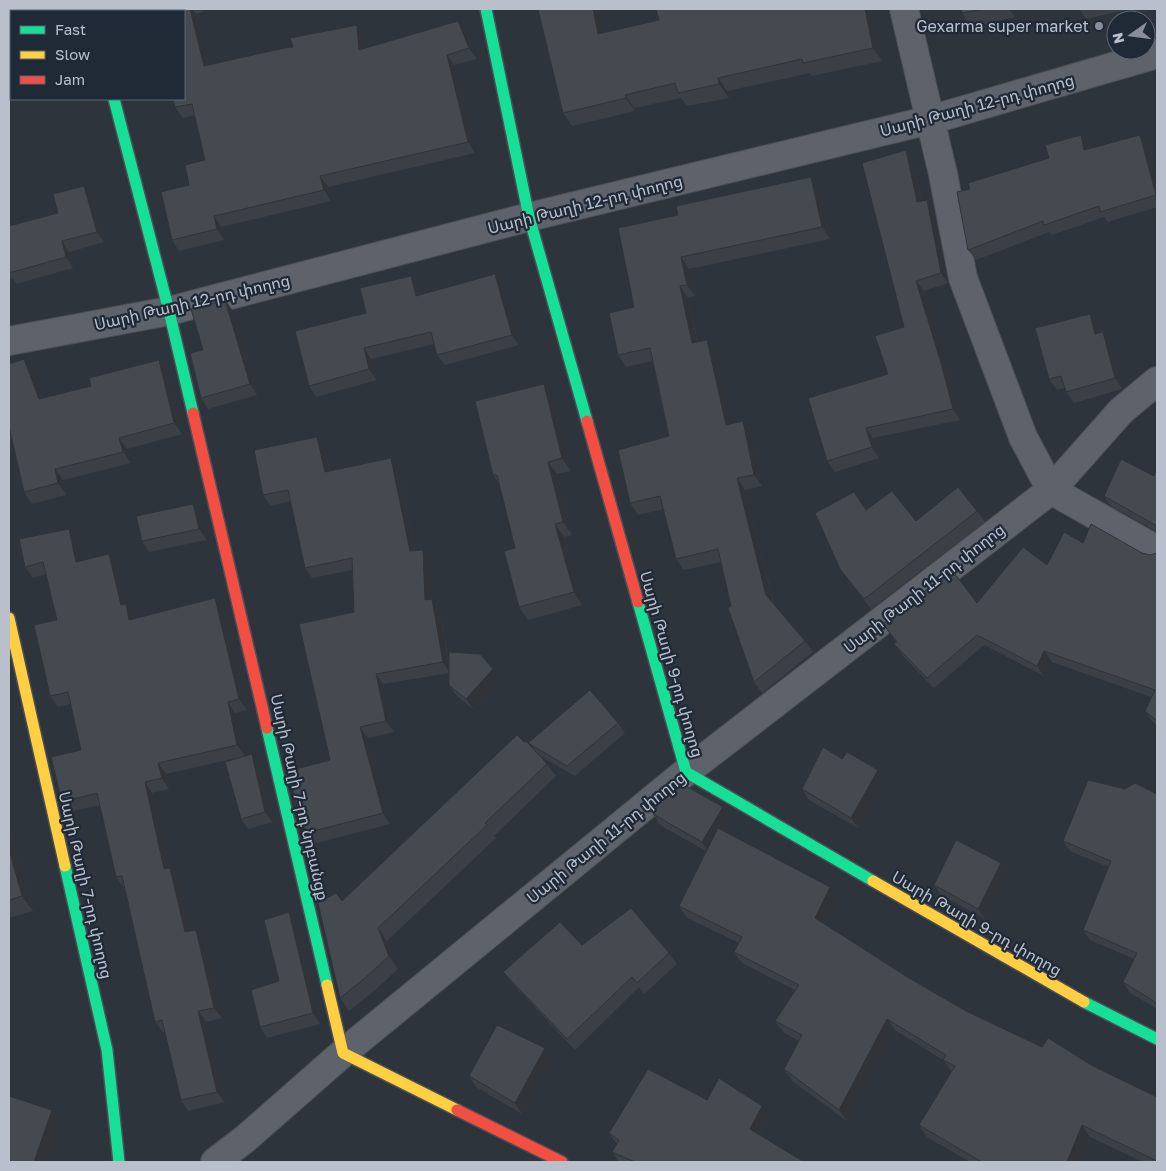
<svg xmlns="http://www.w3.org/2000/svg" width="1166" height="1171" viewBox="0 0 1166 1171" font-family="'Golos Text','Noto Sans Armenian',sans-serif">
  <rect width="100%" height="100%" fill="#2e343c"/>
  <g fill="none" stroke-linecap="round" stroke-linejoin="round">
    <defs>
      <g id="street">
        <path d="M91,9V11"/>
        <path d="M904,9L943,174L963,278L1023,437L1051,490L1157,550"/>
        <path d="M9,341L169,311L529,217L930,120L1157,54"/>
        <path d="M215,1162L245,1139L343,1053L686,772L1051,490L1121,411L1157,381"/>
      </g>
      <g id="fast">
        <path d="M486,9L529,217L587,421"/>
        <path d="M114,99L169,311L193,413"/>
        <path d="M638,602L686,772L873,881"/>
        <path d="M267,728L327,985"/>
        <path d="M65,866L107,1050L119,1162"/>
        <path d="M1084,1002L1157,1039"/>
      </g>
      <g id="slow">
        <path d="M9,618L65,866"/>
        <path d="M873,881L1084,1002"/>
        <path d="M327,985L343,1053L457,1110"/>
      </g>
      <g id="jam">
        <path d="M193,413L267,728"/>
        <path d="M587,421L638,602"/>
        <path d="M457,1110L562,1162"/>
      </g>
    </defs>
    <use href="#street" stroke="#4c5056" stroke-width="30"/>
    <use href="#fast" stroke="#4c5056" stroke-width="14"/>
    <use href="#slow" stroke="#4c5056" stroke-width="14"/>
    <use href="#jam" stroke="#4c5056" stroke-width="14"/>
    <use href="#street" stroke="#5e626a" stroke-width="28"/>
    <use href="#fast" stroke="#16e098" stroke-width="11"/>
    <use href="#slow" stroke="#ffcf43" stroke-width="11"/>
    <use href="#jam" stroke="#f24e42" stroke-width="11"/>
  </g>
  <g fill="#3b4046">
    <path d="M9,9L11,11V49H9Z"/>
    <path d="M146,9H203L204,12L196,14L208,65L293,47L357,25L364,35L365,48L458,21L465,31L477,59L454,65L475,153L328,187L331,201L221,227L224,240L179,251L172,240L189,185L205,160L195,115L183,118L175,107L184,11Z"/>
    <path d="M599,9L604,32L871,9L882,61L812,76L810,73L727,91L729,98L687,106L681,98L634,108L635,111L572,126L563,113Z"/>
    <path d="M961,9H1013L1015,17L971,27L962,13Z"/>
    <path d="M1079,9H1130L1086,19Z"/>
    <path d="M1140,135L1148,145L1157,182V207L1108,222L1104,217L1052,235L1049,232L976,260L968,250L970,189L1088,145L1089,149Z"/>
    <path d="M906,150L913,161L922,201L927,200L934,210L948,283L924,291L949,373L960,420L873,438L879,458L835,472L827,461L888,374L904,327Z"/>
    <path d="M819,188L830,239L689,269L695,296L688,298L698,342L715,351L731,424L743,421L751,433L762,486L745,490L774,604L805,641L813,652L762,693L754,682L731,606L721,562L684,570L676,559L664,509L638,515L630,503L669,436L652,361L626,367L618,355L634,307L618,228Z"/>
    <path d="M92,196L104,242L69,252L73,268L16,284L13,278L9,279V226L58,213Z"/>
    <path d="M495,274L502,284L519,345L445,365L437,355L434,344L371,359L377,380L316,397L309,386L366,313L411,276L418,287L420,295Z"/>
    <path d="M233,311L257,395L208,409L201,398L203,350Z"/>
    <path d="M1090,314L1097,324L1099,333L1103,332L1110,343L1122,389L1074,403L1066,392L1065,388L1057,390L1049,379Z"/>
    <path d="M159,360L167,371L182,434L127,449L131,463L63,480L66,495L32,504L24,492L12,439L9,440V364L32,370L42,398L91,386Z"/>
    <path d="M553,396L571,471L557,474L572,535L564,537L582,605L528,620L519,607L515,548L499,483L493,475Z"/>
    <path d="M325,448L330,471L398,469L415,550H423L431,561L432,599L440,609L449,662L493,669L500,679L474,710L456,695L449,685V673L383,684L394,732L368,738L390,824L313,844L306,833L300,809L296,803L330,760L354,612L352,570L312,578L305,568L290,501L271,506L263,495Z"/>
    <path d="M1157,469V532L1111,506L1104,496L1154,476Z"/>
    <path d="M193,504L201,514L207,540L149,552L142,541Z"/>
    <path d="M866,510L916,521L977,511L985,522L871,609L840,569Z"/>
    <path d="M76,540L81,560L116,565L125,604L133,614L134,619L215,598L223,609L247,710L235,713L245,756L166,774L169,789L152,793L169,868H170L178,879L190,931L204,941L222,1018L206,1022L225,1102L188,1111L181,1100L165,1032H163L155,1022L124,888L116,877L100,805L69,812L62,802L81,750L71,704L58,707L50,696L57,620L46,574L33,578L25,567Z"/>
    <path d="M1083,543L1150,555L1157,553V725L1152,721L1145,711L1151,697L1052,662L1044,676L984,645L934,688L902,655L894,644L896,642L883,624L977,603L1047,565Z"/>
    <path d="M618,723L625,733L575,776L540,756L547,764L556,776L494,836L496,838L387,941L398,969L374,991L349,1011L340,998L342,901L524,742L528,743Z"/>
    <path d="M842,759L885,780L858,828L809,800L802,789Z"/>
    <path d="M259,765L273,822L248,829L241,819Z"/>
    <path d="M1125,789L1157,794V1009L1130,993L1123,982L1134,959L1090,940L1083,930L1108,867L1070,851L1063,841Z"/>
    <path d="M653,814L730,817L722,830L830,887L838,899L825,924L909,978L966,1011L1042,1047L1093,1066L1157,1097V1162H1143L1090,1137L1079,1162H970L927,1137L919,1125L952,1072L943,1060L895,1030L847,1121L792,1081L784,1069L799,1041L783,1032L775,1021L795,990L742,963L734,952L739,943L687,918L679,906L706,851L660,825Z"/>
    <path d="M9,826L33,911L9,918Z"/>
    <path d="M1001,863L1008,874L985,919L941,895L934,885Z"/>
    <path d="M296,923L320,1024L267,1038L260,1027L279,981Z"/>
    <path d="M582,945L669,953L677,964L644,994L639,987L575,1050L511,982L503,972Z"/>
    <path d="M552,1059L522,1114L476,1087L469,1076Z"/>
    <path d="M707,1100L769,1117L760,1135L804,1162H619L612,1152L617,1144L609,1133Z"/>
  </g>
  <g fill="#303439">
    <path d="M40,9H44L45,11H40Z"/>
    <path d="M190,9H193L196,14L211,77L204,66Z"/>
    <path d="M593,9H599L608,47L598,34Z"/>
    <path d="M865,9H871L882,61L873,48Z"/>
    <path d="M1009,9H1013L1015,17Z"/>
    <path d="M458,21L465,31L477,59L469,48Z"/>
    <path d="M357,25L364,35L367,60L359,50Z"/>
    <path d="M447,55L454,65L475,153L468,142Z"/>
    <path d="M718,78L727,91L729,98L719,84Z"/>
    <path d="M625,95L634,108L635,111L626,98Z"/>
    <path d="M1081,135L1088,145L1092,161L1084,150Z"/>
    <path d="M1140,135L1148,145L1157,182V196Z"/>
    <path d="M906,150L913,161L924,213L917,202Z"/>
    <path d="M320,176L328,187L331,201L324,190Z"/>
    <path d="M811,177L819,188L830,239L822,227Z"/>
    <path d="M84,186L92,196L104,242L97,232Z"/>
    <path d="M927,200L934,210L948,283L941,273Z"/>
    <path d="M214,216L221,227L224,240L217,229Z"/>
    <path d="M62,241L69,252L73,268L66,257Z"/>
    <path d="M681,257L689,269L695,296L687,285Z"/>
    <path d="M495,274L502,284L519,345L512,335Z"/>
    <path d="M411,276L418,287L423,306L416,296Z"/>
    <path d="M916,281L924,291L949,373L960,420L953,409Z"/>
    <path d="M680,286L688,298L700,355L692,343Z"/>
    <path d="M225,300L233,311L257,395L250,384Z"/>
    <path d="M1090,314L1097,324L1103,345L1095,334Z"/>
    <path d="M1103,332L1110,343L1122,389L1115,378Z"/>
    <path d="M707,340L715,351L734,437L726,425Z"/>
    <path d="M364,348L371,359L377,380L369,369Z"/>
    <path d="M24,359L32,370L47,410L39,399Z"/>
    <path d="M159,360L167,371L182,434L174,423Z"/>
    <path d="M544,384L553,396L571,471L562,458Z"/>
    <path d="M743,421L751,433L762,486L754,475Z"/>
    <path d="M866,428L873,438L879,458L872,447Z"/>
    <path d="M317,437L325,448L332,483L325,472Z"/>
    <path d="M119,438L127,449L131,463L123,452Z"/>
    <path d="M391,458L398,469L417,561L410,551Z"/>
    <path d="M548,462L557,474L572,535L563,522Z"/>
    <path d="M55,469L63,480L66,495L58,483Z"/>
    <path d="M737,478L745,490L774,606L766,595Z"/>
    <path d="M193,504L201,514L207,540L199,529Z"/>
    <path d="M555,524L564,537L582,605L574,592Z"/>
    <path d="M69,529L76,540L84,572L76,562Z"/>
    <path d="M423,550L431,561L433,610L425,600Z"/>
    <path d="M109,554L116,565L128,616L121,605Z"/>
    <path d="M215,598L223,609L247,710L239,699Z"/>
    <path d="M432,599L440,609L450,673L443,662Z"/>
    <path d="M126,604L133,614L137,631L129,620Z"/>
    <path d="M1044,651L1052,662L1044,676L1037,666Z"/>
    <path d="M493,669L500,679L474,710L466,699Z"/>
    <path d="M376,674L383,684L394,732L386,721Z"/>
    <path d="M228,702L235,713L245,756L237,745Z"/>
    <path d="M360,727L368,738L390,824L383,813Z"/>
    <path d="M252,754L259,765L273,822L265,812Z"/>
    <path d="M158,763L166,774L169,789L162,778Z"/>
    <path d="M878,770L885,780L858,828L851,818Z"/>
    <path d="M145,782L152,793L172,880L164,869Z"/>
    <path d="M723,807L730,817L709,853L702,842Z"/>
    <path d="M9,826L33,911L22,896L9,849Z"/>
    <path d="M1001,863L1008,874L985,919L978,909Z"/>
    <path d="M170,868L178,879L193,943L185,932Z"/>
    <path d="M830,887L838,899L823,929L815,918Z"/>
    <path d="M289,912L296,923L320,1024L313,1013Z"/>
    <path d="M378,928L387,941L398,969L389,956Z"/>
    <path d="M196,930L204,941L222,1018L214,1008Z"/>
    <path d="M198,1011L206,1022L225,1102L217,1092Z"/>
    <path d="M887,1019L895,1030L847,1121L839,1110Z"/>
    <path d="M545,1048L552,1059L522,1114L515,1103Z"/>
    <path d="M9,1086L13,1093L9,1103Z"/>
    <path d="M762,1106L769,1117L757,1140L750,1129Z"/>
    <path d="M52,1110L62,1124L49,1162H34Z"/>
    <path d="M1082,1125L1090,1137L1079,1162H1067Z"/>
  </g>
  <g fill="#454a51" stroke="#303439">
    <path d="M9,9H40V11H11V36L9,37Z"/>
    <path d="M146,9H190L204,66L284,48L293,47L290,38L357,25L359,50L458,21L469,48L447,55L468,142L320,176L324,190L214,216L217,229L172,240L161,192L189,185L185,165L205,160L192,104L175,107L173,99H184V11H146Z"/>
    <path d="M538,9H593L598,34L659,20L656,9H865L873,48L803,63L802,59L718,78L719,84L678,93L675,83L625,95L626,98L563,113Z"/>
    <path d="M961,9H983L962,13Z"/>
    <path d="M1081,135L1084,150L1140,135L1156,195L1100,212L1099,206L1044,225L1043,221L968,250L957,192L970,189L968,183L1049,158L1045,145Z"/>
    <path d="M906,150L917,202L927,200L941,273L916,281L941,363L953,409L866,428L872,447L827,461L808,398L888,374L875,336L904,327L862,163Z"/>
    <path d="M811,177L822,227L681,257L687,285L680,286L692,343L707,340L726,425L743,421L754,475L737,478L766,595L805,641L754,682L728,608L731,606L718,549L676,559L660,496L630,503L618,450L669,436L650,348L618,355L609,313L634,307L618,228L678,215L676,206Z"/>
    <path d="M84,186L97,232L62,241L66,257L9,273V226L58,213L53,194Z"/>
    <path d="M495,274L512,335L437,355L431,332L364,348L369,369L309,386L295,331L366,313L360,288L411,276L416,296Z"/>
    <path d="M225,300L250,384L201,398L190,353L203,350L191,309Z"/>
    <path d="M1090,314L1095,334L1103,332L1115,378L1066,392L1061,376L1049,379L1035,328Z"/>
    <path d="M24,359L39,399L91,386L89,378L159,360L174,423L119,438L123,452L55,469L58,483L24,492L9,426V364Z"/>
    <path d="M544,384L562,458L548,462L563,522L555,524L574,592L519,607L504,551L515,548L497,475H493L475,401Z"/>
    <path d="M317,437L325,472L391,458L410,551L423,550L425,600L432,599L443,662L376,674L386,721L360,727L383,813L306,833L298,803H296L288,771L330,760L299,624L354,612L352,558L305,568L288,490L263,495L254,450Z"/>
    <path d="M1121,459L1154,476L1157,469V526L1104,496Z"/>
    <path d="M958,487L977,511L864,599L840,569L815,513L854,492L866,510L892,491L916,521Z"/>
    <path d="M193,504L199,529L142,541L136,516Z"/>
    <path d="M1091,524L1142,553L1150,555L1157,553V721L1145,711L1155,690L1044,651L1037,666L977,635L927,678L894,644L897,642L883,624L952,570L977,603L1023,547L1047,565L1064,532L1083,543Z"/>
    <path d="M69,529L76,562L109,554L121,605L126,604L129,620L215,598L239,699L228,702L237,745L158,763L162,778L145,782L164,869L170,868L185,932L196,930L214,1008L198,1011L217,1092L181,1100L162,1020L155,1022L122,876L116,877L97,793L62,802L51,757L81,750L68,692L50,696L34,625L57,620L43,562L25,567L19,539Z"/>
    <path d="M449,652L480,654L493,669L466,699L449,685Z"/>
    <path d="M590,690L618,723L567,766L528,743Z"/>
    <path d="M517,735L524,742L526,741L547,764L485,823L487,825L378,928L389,956L365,978L340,998L318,903L336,893L342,901Z"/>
    <path d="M823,747L842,759L847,752L878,770L851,818L802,789Z"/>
    <path d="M252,754L265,812L241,819L225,762Z"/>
    <path d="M1088,780L1125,789L1135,783L1157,794V1003L1123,982L1137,953L1083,930L1111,861L1063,841Z"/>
    <path d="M679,782L723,807L702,842L653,814L664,794Z"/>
    <path d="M718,828L830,887L815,918L909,978L966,1011L1042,1047L1048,1038L1093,1066L1157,1097V1161L1082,1125L1067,1162H982L919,1125L955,1066L943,1060L946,1055L887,1019L839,1110L784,1069L802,1035L775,1021L799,985L734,952L742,937L679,906Z"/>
    <path d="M956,840L1001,863L978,909L934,885Z"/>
    <path d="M9,849L22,896L9,900Z"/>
    <path d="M631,908L669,953L637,983L632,977L567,1039L503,972L560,922L582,945Z"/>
    <path d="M289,912L313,1013L260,1027L251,990L279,981L264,920Z"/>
    <path d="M497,1025L545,1048L515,1103L469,1076Z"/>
    <path d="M648,1069L707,1100L719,1078L762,1106L750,1129L804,1162H635L612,1152L619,1140L609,1133Z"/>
    <path d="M9,1096L52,1110L34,1162H9Z"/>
  </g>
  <circle fill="#888f9a" stroke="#202a37" stroke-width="2" cx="1099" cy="26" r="5"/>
  <g text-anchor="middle" stroke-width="4.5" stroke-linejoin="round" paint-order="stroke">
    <g font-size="16" fill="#b9c0cc" stroke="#202a37" text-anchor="end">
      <text x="1089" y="32">Gexarma super market</text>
    </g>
    <g font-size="16" fill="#b9c0cc" stroke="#202a37">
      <text transform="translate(977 105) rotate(-15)" y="6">Սարի Թաղի 12-րդ փողոց</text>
      <text transform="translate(585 204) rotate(-14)" y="6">Սարի Թաղի 12-րդ փողոց</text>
      <text transform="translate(192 302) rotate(-13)" y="6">Սարի Թաղի 12-րդ փողոց</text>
      <text transform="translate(924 588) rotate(-38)" y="6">Սարի Թաղի 11-րդ փողոց</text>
      <text transform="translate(672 664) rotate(74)" y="6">Սարի Թաղի 9-րդ փողոց</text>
      <text transform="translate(300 797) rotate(77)" y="6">Սարի Թաղի 7-րդ նրբանցք</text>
      <text transform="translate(606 837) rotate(-39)" y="6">Սարի Թաղի 11-րդ փողոց</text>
      <text transform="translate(86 885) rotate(77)" y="6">Սարի Թաղի 7-րդ փողոց</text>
      <text transform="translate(977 923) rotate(30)" y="6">Սարի Թաղի 9-րդ փողոց</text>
    </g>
  </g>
  <rect width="1166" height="1171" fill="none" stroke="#b9c0cc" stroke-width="20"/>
  <rect x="10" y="10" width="175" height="90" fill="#202a37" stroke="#5d6673"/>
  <rect x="20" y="26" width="25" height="8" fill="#16e098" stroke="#5d6673"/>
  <text x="55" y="35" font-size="15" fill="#b9c0cc">Fast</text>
  <rect x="20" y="51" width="25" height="8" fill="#ffcf43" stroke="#5d6673"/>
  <text x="55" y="60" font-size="15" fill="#b9c0cc">Slow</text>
  <rect x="20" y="76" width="25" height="8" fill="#f24e42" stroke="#5d6673"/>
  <text x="55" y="85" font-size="15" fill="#b9c0cc">Jam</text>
  <g transform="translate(1131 35) rotate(256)"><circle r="24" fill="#202a37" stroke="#5d6673"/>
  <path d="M0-4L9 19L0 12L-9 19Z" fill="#888f9a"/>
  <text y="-8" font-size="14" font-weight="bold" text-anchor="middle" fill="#b9c0cc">N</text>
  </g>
</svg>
